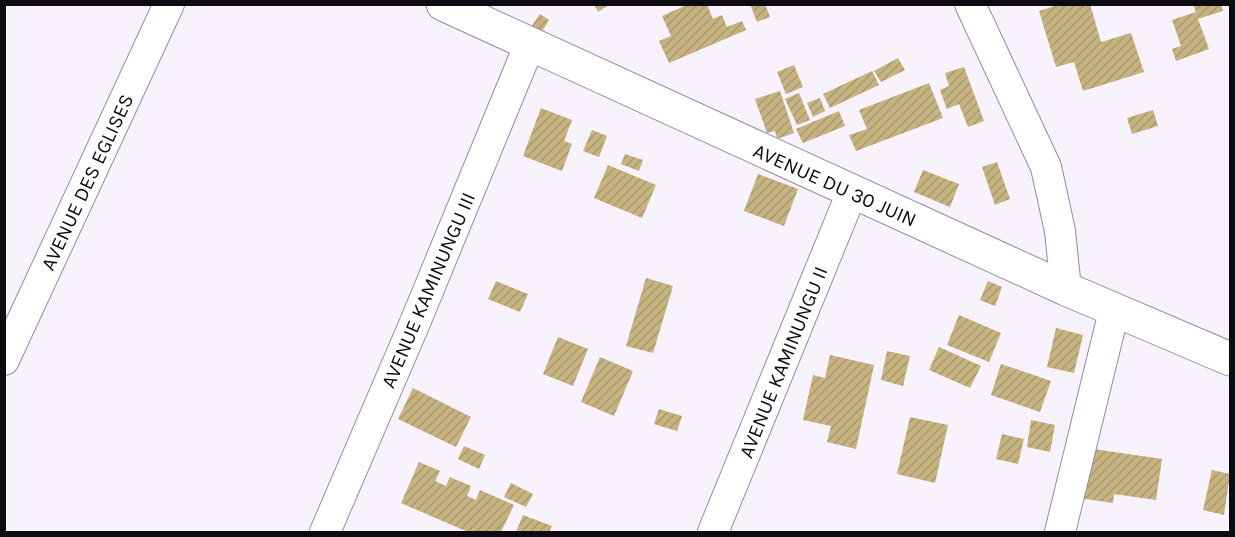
<svg xmlns="http://www.w3.org/2000/svg" width="1235" height="537" viewBox="0 0 1235 537" font-family="Karla,sans-serif">
  <defs>
    <pattern id="building-hatch" width="6" height="6" patternUnits="userSpaceOnUse" patternTransform="scale(1.5)"><rect width="6" height="6" fill="#c6b380"/><path d="M-1 1l2-2M0 6l6-6M5 7l2-2" fill="none" stroke="#a9996e"/></pattern>
  </defs>
  <rect width="100%" height="100%" fill="#f7f2fc"/>
  <g fill="url(#building-hatch)">
    <path d="M594,4H610L598,12Z"/>
    <path d="M689,4H707L713,19L722,15L727,27L742,21L746,30L669,63L659,41L671,36L662,16Z"/>
    <path d="M750,4H765L770,17L757,22Z"/>
    <path d="M1061,4H1090L1101,42L1131,33L1144,72L1083,91L1074,62L1056,67L1039,11Z"/>
    <path d="M1193,4H1221L1223,11L1198,19L1209,49L1176,61L1172,49L1181,46L1172,20L1196,12Z"/>
    <path d="M540,14L549,20L541,33L531,27Z"/>
    <path d="M898,58L905,70L881,82L874,71Z"/>
    <path d="M794,65L803,87L786,94L777,72Z"/>
    <path d="M964,67L984,121L968,127L959,104L947,109L940,90L949,86L945,73Z"/>
    <path d="M872,71L879,85L830,108L823,94Z"/>
    <path d="M929,83L943,118L856,151L849,135L867,129L859,110Z"/>
    <path d="M780,91L794,133L777,139L775,131L767,133L755,99Z"/>
    <path d="M799,93L810,120L797,125L785,99Z"/>
    <path d="M820,98L825,111L813,117L807,103Z"/>
    <path d="M541,108L572,120L564,141L572,144L562,171L523,156Z"/>
    <path d="M1153,110L1158,126L1132,134L1127,118Z"/>
    <path d="M839,111L845,126L803,143L796,129Z"/>
    <path d="M592,130L607,136L599,157L583,151Z"/>
    <path d="M625,154L643,160L639,171L621,164Z"/>
    <path d="M997,162L1010,199L995,205L982,167Z"/>
    <path d="M608,165L656,185L642,218L594,198Z"/>
    <path d="M923,170L959,184L950,207L914,192Z"/>
    <path d="M758,174L798,189L784,226L744,211Z"/>
    <path d="M646,278L673,286L653,353L626,346Z"/>
    <path d="M496,281L528,294L520,312L488,299Z"/>
    <path d="M988,281L1002,287L995,306L980,300Z"/>
    <path d="M959,315L1001,333L989,362L947,345Z"/>
    <path d="M1056,328L1083,335L1074,373L1047,367Z"/>
    <path d="M558,337L588,349L573,386L543,374Z"/>
    <path d="M939,347L981,366L970,388L929,370Z"/>
    <path d="M887,351L910,356L903,386L881,380Z"/>
    <path d="M830,355L874,365L856,449L827,442L831,426L803,420L813,375L825,378Z"/>
    <path d="M600,357L633,371L614,416L581,402Z"/>
    <path d="M1001,364L1051,381L1040,412L991,395Z"/>
    <path d="M413,388L471,417L456,447L398,419Z"/>
    <path d="M659,409L682,416L677,431L654,424Z"/>
    <path d="M910,417L948,425L935,483L897,474Z"/>
    <path d="M1031,420L1055,425L1050,452L1027,447Z"/>
    <path d="M1002,434L1024,439L1018,464L996,459Z"/>
    <path d="M464,446L485,455L479,469L458,459Z"/>
    <path d="M1087,448L1162,459L1156,500L1114,494L1113,503L1079,498Z"/>
    <path d="M419,462L440,471L435,481L446,486L450,477L471,486L467,496L476,500L480,490L514,505L501,532H468L401,503Z"/>
    <path d="M1212,470L1230,474L1224,515L1203,510Z"/>
    <path d="M511,483L533,494L526,507L504,497Z"/>
    <path d="M523,515L552,526L549,532H516Z"/>
  </g>
  <g fill="none" stroke-linecap="round" stroke-linejoin="round">
    <defs>
      <g id="minor">
        <path d="M970,4L1046,167L1060,231L1066,289"/>
        <path d="M4,360L169,4"/>
        <path d="M325,532L414,325L529,46"/>
        <path d="M713,532L852,192"/>
        <path d="M1060,532L1114,311"/>
      </g>
      <path id="tertiary" d="M443,4L1066,289L1230,359"/>
    </defs>
    <use href="#minor" stroke="#968ba2" stroke-width="32"/>
    <use href="#tertiary" stroke="#968ba2" stroke-width="35"/>
    <use href="#minor" stroke="#fff" stroke-width="30"/>
    <use href="#tertiary" stroke="#fff" stroke-width="33"/>
  </g>
  <g text-anchor="middle" stroke-width="6" stroke-linejoin="round" paint-order="stroke">
    <g font-size="20" fill="#0e0a12" stroke="#fff">
      <text transform="translate(87 182) rotate(-65)" y="7">AVENUE DES EGLISES</text>
      <text transform="translate(835 185) rotate(24)" y="7">AVENUE DU 30 JUIN</text>
      <text transform="translate(428 290) rotate(-67)" y="7">AVENUE KAMINUNGU III</text>
      <text transform="translate(783 362) rotate(-68)" y="7">AVENUE KAMINUNGU II</text>
    </g>
  </g>
  <rect width="1235" height="537" fill="none" stroke="#0e0a12" stroke-width="12"/>
</svg>
